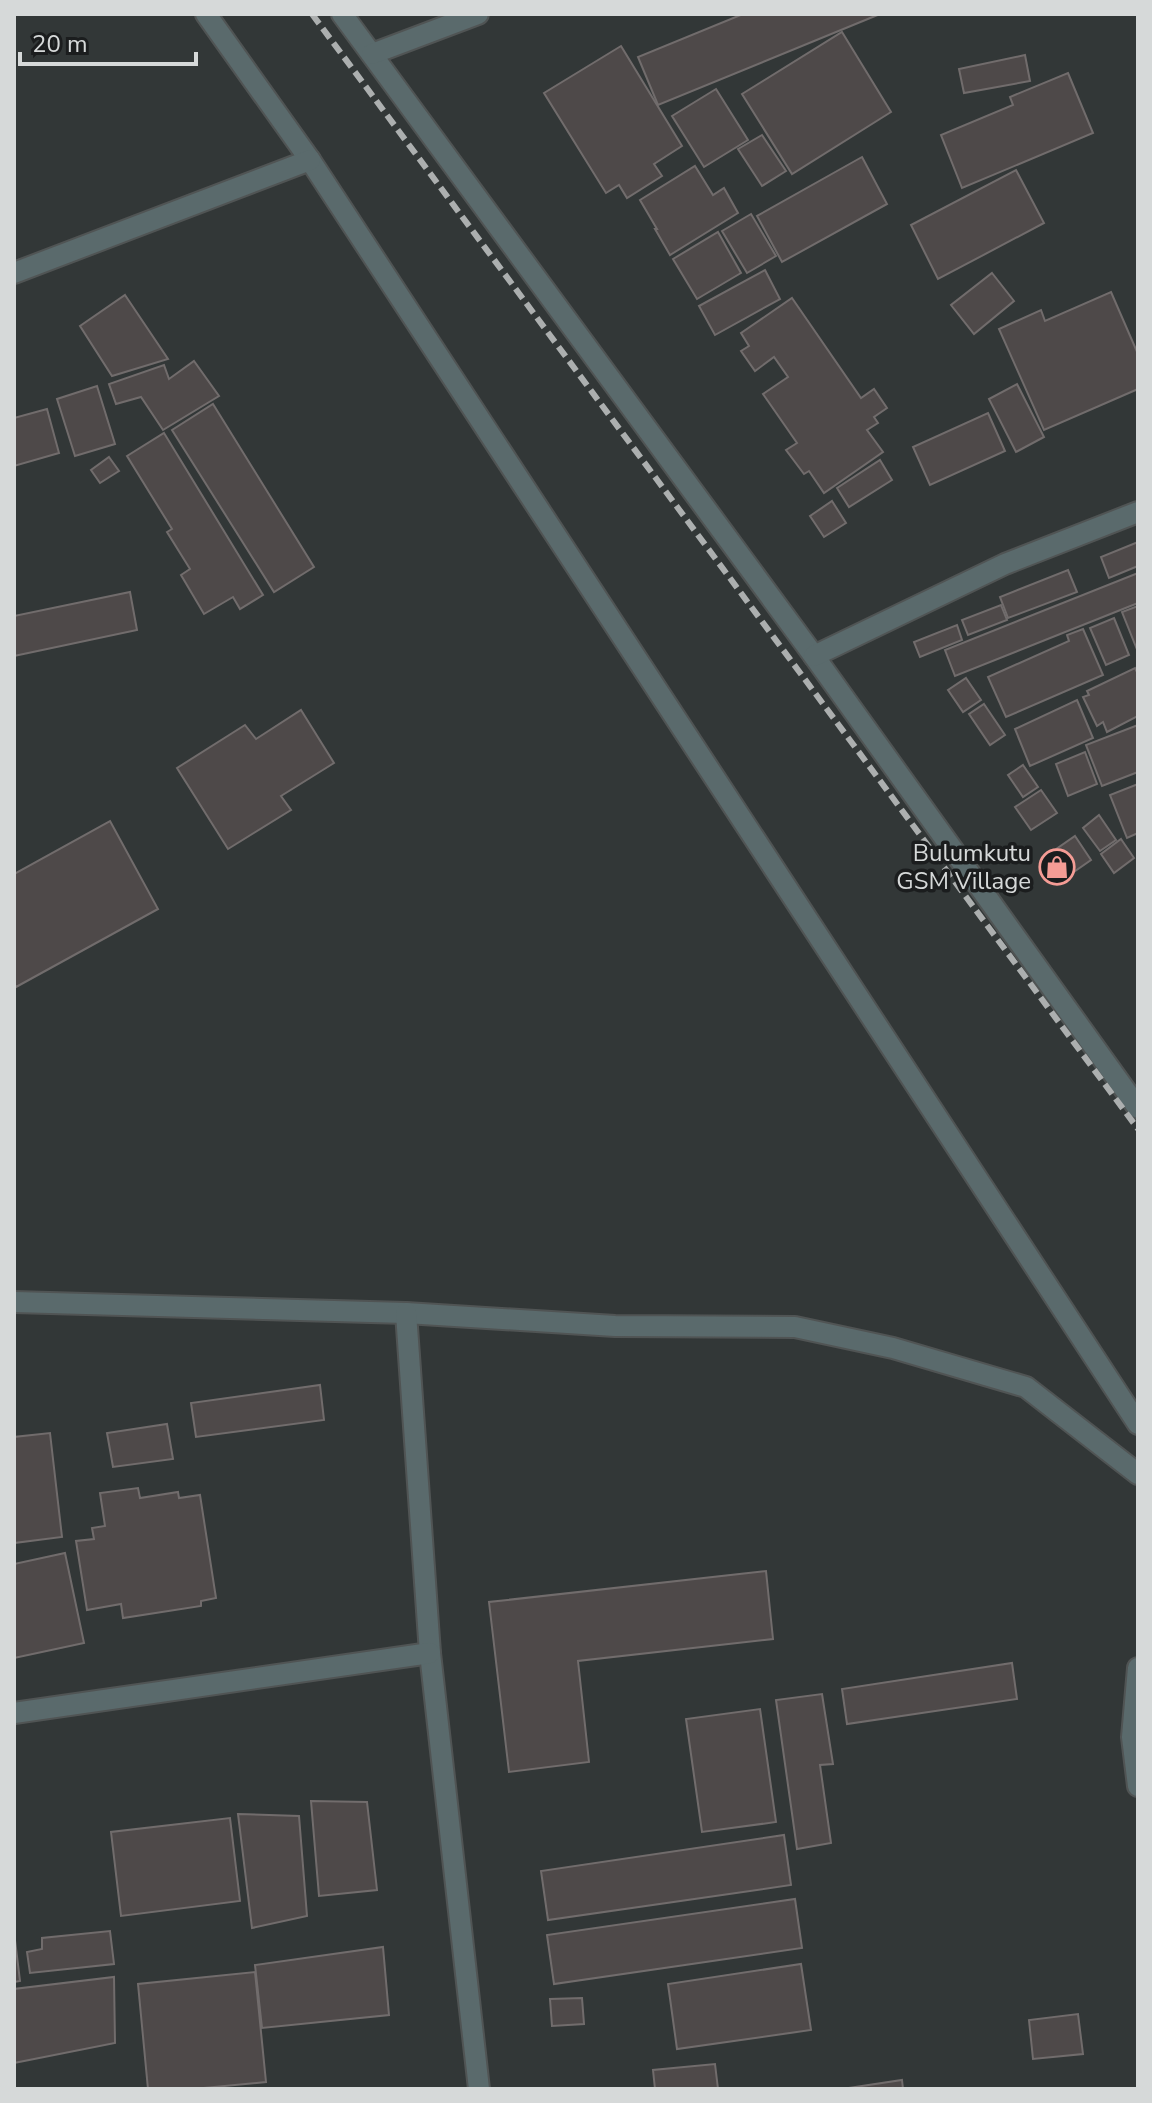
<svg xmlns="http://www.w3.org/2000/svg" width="1152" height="2103" viewBox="0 0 1152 2103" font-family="'Nunito Sans',sans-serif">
  <rect width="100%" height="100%" fill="#323737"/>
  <g fill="#4e4949" stroke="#716c6c" stroke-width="2">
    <path d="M743,14H880L658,105L638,57Z"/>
    <path d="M842,32L891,112L792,174L742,94Z"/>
    <path d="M621,46L682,146L654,164L662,176L627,198L619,185L606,193L544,93Z"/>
    <path d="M1025,55L1030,81L964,93L959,69Z"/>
    <path d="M1068,73L1093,133L962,188L941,135L1013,105L1010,97Z"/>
    <path d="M716,89L748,140L704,167L672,116Z"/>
    <path d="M762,135L786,171L762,186L738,149Z"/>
    <path d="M862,157L887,204L782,262L757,216Z"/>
    <path d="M695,166L713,195L724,188L738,213L670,255L655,229H657L640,200Z"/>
    <path d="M1016,170L1044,223L938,279L911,225Z"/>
    <path d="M751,214L776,256L747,273L722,231Z"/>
    <path d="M718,232L741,273L697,299L673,259Z"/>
    <path d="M765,270L780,299L715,335L699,306Z"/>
    <path d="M992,273L1014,301L974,334L951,305Z"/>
    <path d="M1111,292L1138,354V389L1044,430L999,329L1041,310L1045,321Z"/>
    <path d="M125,295L168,359L112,376L80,326Z"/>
    <path d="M792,298L861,398L874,389L887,408L874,417L878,423L867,430L883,452L824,493L809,471L804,474L786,450L797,443L763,394L788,377L774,357L755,371L741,351L749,346L741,333Z"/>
    <path d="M194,361L219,396L163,430L141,397L116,404L109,384L164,365L169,379Z"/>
    <path d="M1017,384L1044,437L1016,452L989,399Z"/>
    <path d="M97,386L115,444L75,456L57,399Z"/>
    <path d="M213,404L314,567L274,592L172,430Z"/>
    <path d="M47,409L59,453L14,466V418Z"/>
    <path d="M988,413L1005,451L930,485L913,447Z"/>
    <path d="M164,433L263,595L240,609L233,597L204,614L181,575L190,569L167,532L172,529L127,456Z"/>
    <path d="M109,457L119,471L100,483L91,470Z"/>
    <path d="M880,460L892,480L849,507L837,488Z"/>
    <path d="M832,501L846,523L824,537L810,516Z"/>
    <path d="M1138,542V566L1109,578L1101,557Z"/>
    <path d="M1068,570L1077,592L1008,618L1000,597Z"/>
    <path d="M1138,573V603L955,676L945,650Z"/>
    <path d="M130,592L137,630L14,656V616Z"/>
    <path d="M1001,605L1007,620L968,635L962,620Z"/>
    <path d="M1138,606V652L1122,612Z"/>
    <path d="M1114,618L1129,655L1106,665L1090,628Z"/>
    <path d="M957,625L962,640L920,657L914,642Z"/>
    <path d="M1083,629L1103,675L1006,717L988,677L1069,641L1067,635Z"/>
    <path d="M1135,668L1138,674V716L1107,732L1103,722L1097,726L1083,697L1089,695L1087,691Z"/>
    <path d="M966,678L981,700L963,712L948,690Z"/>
    <path d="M1077,700L1093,738L1030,766L1015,729Z"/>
    <path d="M984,704L1005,735L990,745L969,714Z"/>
    <path d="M301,710L334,763L281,796L291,810L228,849L177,768L245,725L256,739Z"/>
    <path d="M1138,725V772L1102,786L1086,745Z"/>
    <path d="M1085,752L1097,784L1068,796L1056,764Z"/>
    <path d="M1023,765L1038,787L1023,797L1008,775Z"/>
    <path d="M1138,784V833L1127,838L1110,795Z"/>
    <path d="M1041,790L1057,813L1031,830L1015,807Z"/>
    <path d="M1099,815L1116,840L1100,851L1083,828Z"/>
    <path d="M110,821L158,909L16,987L14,983V874Z"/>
    <path d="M1075,836L1091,860L1065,878L1049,854Z"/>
    <path d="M1121,839L1134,858L1114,873L1101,854Z"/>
    <path d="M320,1385L324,1420L196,1437L191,1403Z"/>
    <path d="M167,1424L173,1459L113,1467L107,1433Z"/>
    <path d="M50,1433L62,1537L14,1543V1437Z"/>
    <path d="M138,1488L140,1498L178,1492L179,1498L200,1495L216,1598L201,1601V1606L123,1618L121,1604L87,1610L76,1541L94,1539L92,1528L105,1526L100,1493Z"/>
    <path d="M65,1553L84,1643L14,1658V1564Z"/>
    <path d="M766,1571L773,1639L578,1661L589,1762L509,1772L489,1602Z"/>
    <path d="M1012,1663L1017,1699L847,1724L842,1689Z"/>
    <path d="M822,1694L833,1764L820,1765L831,1843L797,1849L776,1700Z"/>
    <path d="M760,1709L776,1822L702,1832L686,1719Z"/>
    <path d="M311,1801L367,1802L377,1890L319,1896Z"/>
    <path d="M238,1814L299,1816L307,1916L252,1928Z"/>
    <path d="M230,1818L240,1901L121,1916L111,1832Z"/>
    <path d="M784,1835L791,1885L548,1920L541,1871Z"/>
    <path d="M795,1899L802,1948L554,1984L547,1935Z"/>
    <path d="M110,1931L114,1964L30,1973L27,1952L42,1949V1938Z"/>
    <path d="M15,1940L20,1981L14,1982V1941Z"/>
    <path d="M383,1947L389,2015L262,2028L255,1965Z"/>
    <path d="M801,1964L811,2030L677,2049L668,1984Z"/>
    <path d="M255,1972L266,2082L193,2089H148L138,1984Z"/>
    <path d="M114,1977L115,2043L14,2063V1989Z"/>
    <path d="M582,1998L584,2024L552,2026L550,1999Z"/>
    <path d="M1078,2014L1083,2054L1033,2059L1029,2020Z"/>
    <path d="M715,2064L718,2089H655L653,2070Z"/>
    <path d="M902,2080L903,2089H842Z"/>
  </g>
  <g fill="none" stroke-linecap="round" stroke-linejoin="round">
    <defs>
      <g id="street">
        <path d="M206,14L310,160L1138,1424"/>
        <path d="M342,14L814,656L1138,1108"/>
        <path d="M372,54L478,14"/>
        <path d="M14,273L310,160"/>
        <path d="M814,656L1005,564L1138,512"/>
        <path d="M14,1302L406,1313L615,1326L795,1327L893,1348L1026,1387L1138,1474"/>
        <path d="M406,1313L430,1653L479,2089"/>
        <path d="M1138,1668L1132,1737L1138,1786"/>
        <path d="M14,1713L430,1653"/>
      </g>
    </defs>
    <use href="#street" stroke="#505454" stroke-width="24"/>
    <use href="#street" stroke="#5a6a6c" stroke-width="20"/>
    <path stroke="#acafaf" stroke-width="6" stroke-dasharray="12 6" stroke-linecap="butt" d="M312,14L1138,1129"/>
  </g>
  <defs>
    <symbol id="shop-ring" viewBox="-11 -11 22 22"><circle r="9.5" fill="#1b1d1e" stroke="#f59c95" stroke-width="1.5"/><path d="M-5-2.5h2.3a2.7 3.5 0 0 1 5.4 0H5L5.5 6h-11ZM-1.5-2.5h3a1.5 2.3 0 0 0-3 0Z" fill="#f59c95"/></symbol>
  </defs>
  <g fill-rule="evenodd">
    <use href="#shop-ring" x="1037" y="847" width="40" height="40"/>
  </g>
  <g text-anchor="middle" stroke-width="7" stroke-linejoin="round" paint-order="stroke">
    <g font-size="24" fill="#d6d9d9" stroke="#1b1d1e" text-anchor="end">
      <text x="1031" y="861">Bulumkutu<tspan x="1031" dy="28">GSM Village</tspan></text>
    </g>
  </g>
  <rect width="1152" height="2103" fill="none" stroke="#d6d9d9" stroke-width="32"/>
  <path d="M20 52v12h176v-12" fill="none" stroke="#d6d9d9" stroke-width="4"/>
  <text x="32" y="52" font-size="24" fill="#d6d9d9" stroke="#1b1d1e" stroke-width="6" paint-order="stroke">20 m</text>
</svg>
